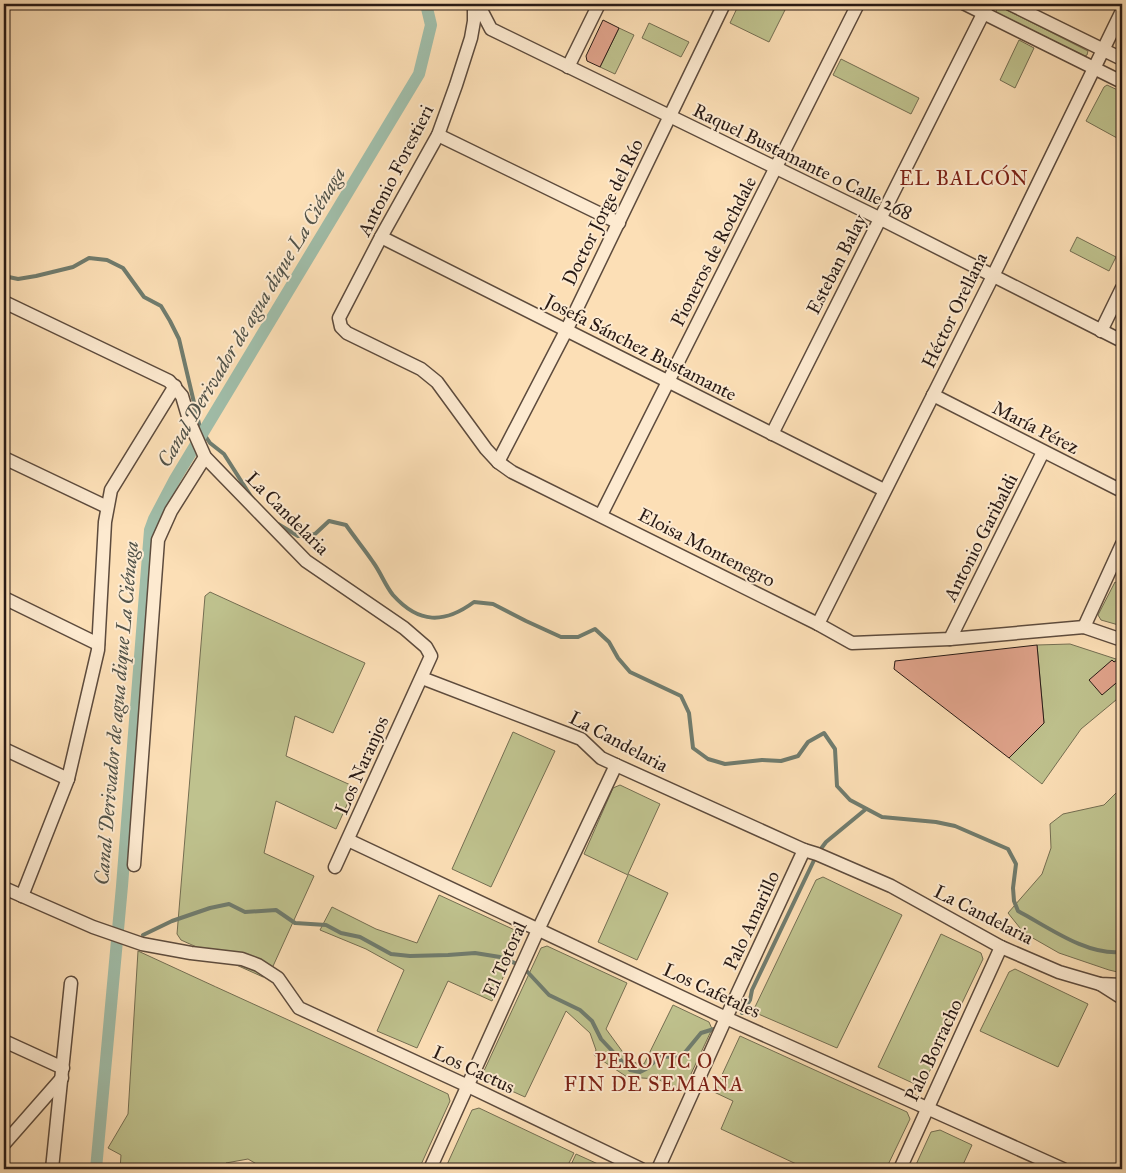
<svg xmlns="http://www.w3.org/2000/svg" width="1126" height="1173" viewBox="0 0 1126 1173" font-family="'IM FELL Great Primer',serif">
  <rect width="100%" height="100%" fill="#fcdfb6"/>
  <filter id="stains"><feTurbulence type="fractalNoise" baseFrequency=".004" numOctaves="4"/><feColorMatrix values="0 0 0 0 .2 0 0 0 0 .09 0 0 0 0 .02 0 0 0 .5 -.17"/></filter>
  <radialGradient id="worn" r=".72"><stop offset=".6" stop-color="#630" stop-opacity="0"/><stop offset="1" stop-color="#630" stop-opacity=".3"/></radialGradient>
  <g fill="#bfc28e" stroke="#746e52">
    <path d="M739,4H788L769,42L730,23Z"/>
    <path d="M999,6L1088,51L1087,55L1085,56L997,13L996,11Z"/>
    <path d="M649,23L689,42L681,57L642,38Z"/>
    <path d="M619,28L634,35L615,74L600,67Z"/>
    <path d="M1019,40L1034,48L1015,88L1000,80Z"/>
    <path d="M841,59L919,98L911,114L833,75Z"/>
    <path d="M1107,85L1122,92V128L1117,138L1086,121L1104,87Z"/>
    <path d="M1077,237L1116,257L1109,271L1070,251Z"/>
    <path d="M1115,582L1122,585V626L1101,620L1098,615Z"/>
    <path d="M210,592L365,663L333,733L295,716L286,756L355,787L336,829L276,801L264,853L314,876L269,975L263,977L181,940L177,934L205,596Z"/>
    <path d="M1070,644L1122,661V695L1081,729L1042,784L1009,758L1044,723L1037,645Z"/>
    <path d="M513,732L555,751L491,887L452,869Z"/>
    <path d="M620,785L660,804L628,874L668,893L637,960L598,942L628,875L584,854L613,788Z"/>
    <path d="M1122,787V973L1109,970L1059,953L1024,933L1008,913L1042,874L1051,848L1050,824L1063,814L1104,805Z"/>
    <path d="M823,877L902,915L837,1048L756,1013L755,1007L816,880Z"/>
    <path d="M439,895L519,932L521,939L492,1001L448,981L417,1048L377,1031L404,970L366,949L320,930L332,907L376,929L417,943Z"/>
    <path d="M941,934L981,953L983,959L924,1083L917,1085L878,1067Z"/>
    <path d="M547,946L627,983L606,1029L630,1062L644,1064L673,1005L709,1022L712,1029L683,1091L657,1079L627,1077L594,1055L596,1050L590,1033L566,1011L525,1097L485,1079L483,1073L541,948Z"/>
    <path d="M138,951C241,999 345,1045 448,1094L450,1101L419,1169H265L248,1159L226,1163L235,1169H120L121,1155L108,1148L128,1114Z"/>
    <path d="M1015,969L1088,1004L1058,1067L980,1031L1009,972Z"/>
    <path d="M740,1036L907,1112L910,1119L886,1169H807L721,1129L733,1101L714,1092Z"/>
    <path d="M479,1108L574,1153L566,1169H445L472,1110Z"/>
    <path d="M940,1130L972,1145L961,1169H914L931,1132Z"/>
    <path d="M576,1154L598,1164L595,1169H569Z"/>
  </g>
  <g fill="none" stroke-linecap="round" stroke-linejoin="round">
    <g stroke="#707c6e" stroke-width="4">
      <path d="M4,276L18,279L36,276L73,267L89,258L107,260L123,268L144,297L161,306L170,321L179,339L200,428L210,443L224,454L252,498"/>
      <path d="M278,524L298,536L315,534L329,521L346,525C355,538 365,550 373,562C381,573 385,585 393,595C419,624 444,624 474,602L493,604L526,621L561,637H578L595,629L609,642L618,658L630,672L681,696L689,713L693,748L708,759L725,764L762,760L781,761L798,756L808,742L824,733L835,749L837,786L850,800L882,817L936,822L955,826L1008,849L1016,864L1013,888L1014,901L1018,911C1048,927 1087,956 1122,952"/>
      <path d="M143,935L172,921L210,908L229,904L245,912L276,910L295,923L326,925L341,933L360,937L391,954L410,956L448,955L475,953L500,957L522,966L549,995L580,1010L592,1021L601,1039L630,1070L640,1072L646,1069L660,1057L682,1056L701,1033L714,1029"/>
      <path d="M742,1013L750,1000L752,990L817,854L826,842L866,809"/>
    </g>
    <path stroke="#a0bda9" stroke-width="12" d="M96,1169L122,886L150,530L154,519L175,479L419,74L431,25L426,4"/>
  </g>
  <g fill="#e0a38b" stroke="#281a15">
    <path d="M603,20L619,28L600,67L587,61L586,56Z"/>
    <path d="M1037,645L1044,723L1009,758L894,669L895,661Z"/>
    <path d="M1112,660L1114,662L1117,660L1122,666V678L1102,695L1089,680Z"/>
  </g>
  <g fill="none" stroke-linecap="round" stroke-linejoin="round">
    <defs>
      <g id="minor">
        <path d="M474,4V21L471,38L456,85L438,135L381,237L339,318L341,327L347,333L421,369L437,382L486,449L498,462L512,472L818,624L852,643L950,639L1084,627L1122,640"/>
        <path d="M478,4L491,29L881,219L1122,341"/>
        <path d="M965,4L1122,82"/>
        <path d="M1010,4L1122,59"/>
        <path d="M568,67L599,4"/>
        <path d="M438,135L619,223"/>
        <path d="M381,237C549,320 716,407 884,490"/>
        <path d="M4,302L169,381L182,396L190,423L205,457L306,561L404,628L426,647L431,656L335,867"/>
        <path d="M1101,331L1122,288"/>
        <path d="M933,395L1122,491"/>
        <path d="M772,434L988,4"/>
        <path d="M4,458L107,507"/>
        <path d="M498,462L567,329L724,4"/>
        <path d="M601,515L858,4"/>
        <path d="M4,598L98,644"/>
        <path d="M818,624L993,276L1122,11"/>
        <path d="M1084,627L1122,544"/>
        <path d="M950,639L1043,452"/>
        <path d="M422,678L581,739L601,758L616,765L804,850L817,854L891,886L1001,947L1059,972L1100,984L1122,985"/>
        <path d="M4,749L68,779"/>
        <path d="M348,840L726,1018L1063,1169"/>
        <path d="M134,865L158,540L171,511L205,457"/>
        <path d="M4,888L93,927L142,944L191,953L242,959L258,965L278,978L299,1008L468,1086L641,1169"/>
        <path d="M22,896L68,779L98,650L105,522L111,490L175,386"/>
        <path d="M1100,984L1122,998"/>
        <path d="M4,1041L63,1068"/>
        <path d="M4,1144L62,1078"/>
        <path d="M52,1169L71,983"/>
        <path d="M430,1169L538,930L616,765"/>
        <path d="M658,1169L726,1018L804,850"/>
        <path d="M900,1169L1001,947"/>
      </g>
    </defs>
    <use href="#minor" stroke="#5d4b3d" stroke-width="15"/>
    <use href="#minor" stroke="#fdead0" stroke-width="12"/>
  </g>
  <g text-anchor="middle" stroke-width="4" stroke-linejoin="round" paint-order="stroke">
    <g font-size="19" fill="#281a15" stroke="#fdead0">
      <text transform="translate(803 161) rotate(26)" y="7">Raquel Bustamante o Calle 268</text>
      <text transform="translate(395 170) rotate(-63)" y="7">Antonio Forestieri</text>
      <text transform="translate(602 212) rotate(-64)" y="7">Doctor Jorge del Río</text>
      <text transform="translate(713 251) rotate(-63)" y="7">Pioneros de Rochdale</text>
      <text transform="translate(836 264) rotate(-63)" y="7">Esteban Balay</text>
      <text transform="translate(954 310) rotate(-64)" y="7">Héctor Orellana</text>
      <text transform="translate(641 347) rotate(27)" y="7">Josefa Sánchez Bustamante</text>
      <text transform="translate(1036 427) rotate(27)" y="7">María Pérez</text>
      <text transform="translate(288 513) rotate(45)" y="7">La Candelaria</text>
      <text transform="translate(980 537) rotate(-63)" y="7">Antonio Garibaldi</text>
      <text transform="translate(707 547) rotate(27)" y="7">Eloisa Montenegro</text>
      <text transform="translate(619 741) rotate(28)" y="7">La Candelaria</text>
      <text transform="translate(361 765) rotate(-66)" y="7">Los Naranjos</text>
      <text transform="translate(984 914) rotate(27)" y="7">La Candelaria</text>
      <text transform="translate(751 920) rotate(-65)" y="7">Palo Amarillo</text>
      <text transform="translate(504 959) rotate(-66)" y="7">El Totoral</text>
      <text transform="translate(712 990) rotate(25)" y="7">Los Cafetales</text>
      <text transform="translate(933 1050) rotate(-65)" y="7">Palo Borracho</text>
      <text transform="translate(474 1069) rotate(25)" y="7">Los Cactus</text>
    </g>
    <g font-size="20" letter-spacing="1" fill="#7a1f14" stroke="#fdead0">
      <text x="964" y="185">EL BALCÓN</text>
      <text x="654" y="1068">PEROVIC O<tspan x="654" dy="23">FIN DE SEMANA</tspan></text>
    </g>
    <g font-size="20" font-style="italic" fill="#525349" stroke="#fdead0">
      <text transform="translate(251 317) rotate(-59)" y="7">Canal Derivador de agua dique La Ciénaga</text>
      <text transform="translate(116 713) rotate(-85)" y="7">Canal Derivador de agua dique La Ciénaga</text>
    </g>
  </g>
  <rect width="1126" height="1173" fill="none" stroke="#fcdfb6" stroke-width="20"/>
  <rect x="5" y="5" width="1116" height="1163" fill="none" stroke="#281a15" stroke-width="2.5"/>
  <rect x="10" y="10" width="1106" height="1153" fill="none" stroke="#281a15"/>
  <rect width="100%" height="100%" filter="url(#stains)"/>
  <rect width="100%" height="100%" fill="url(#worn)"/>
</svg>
